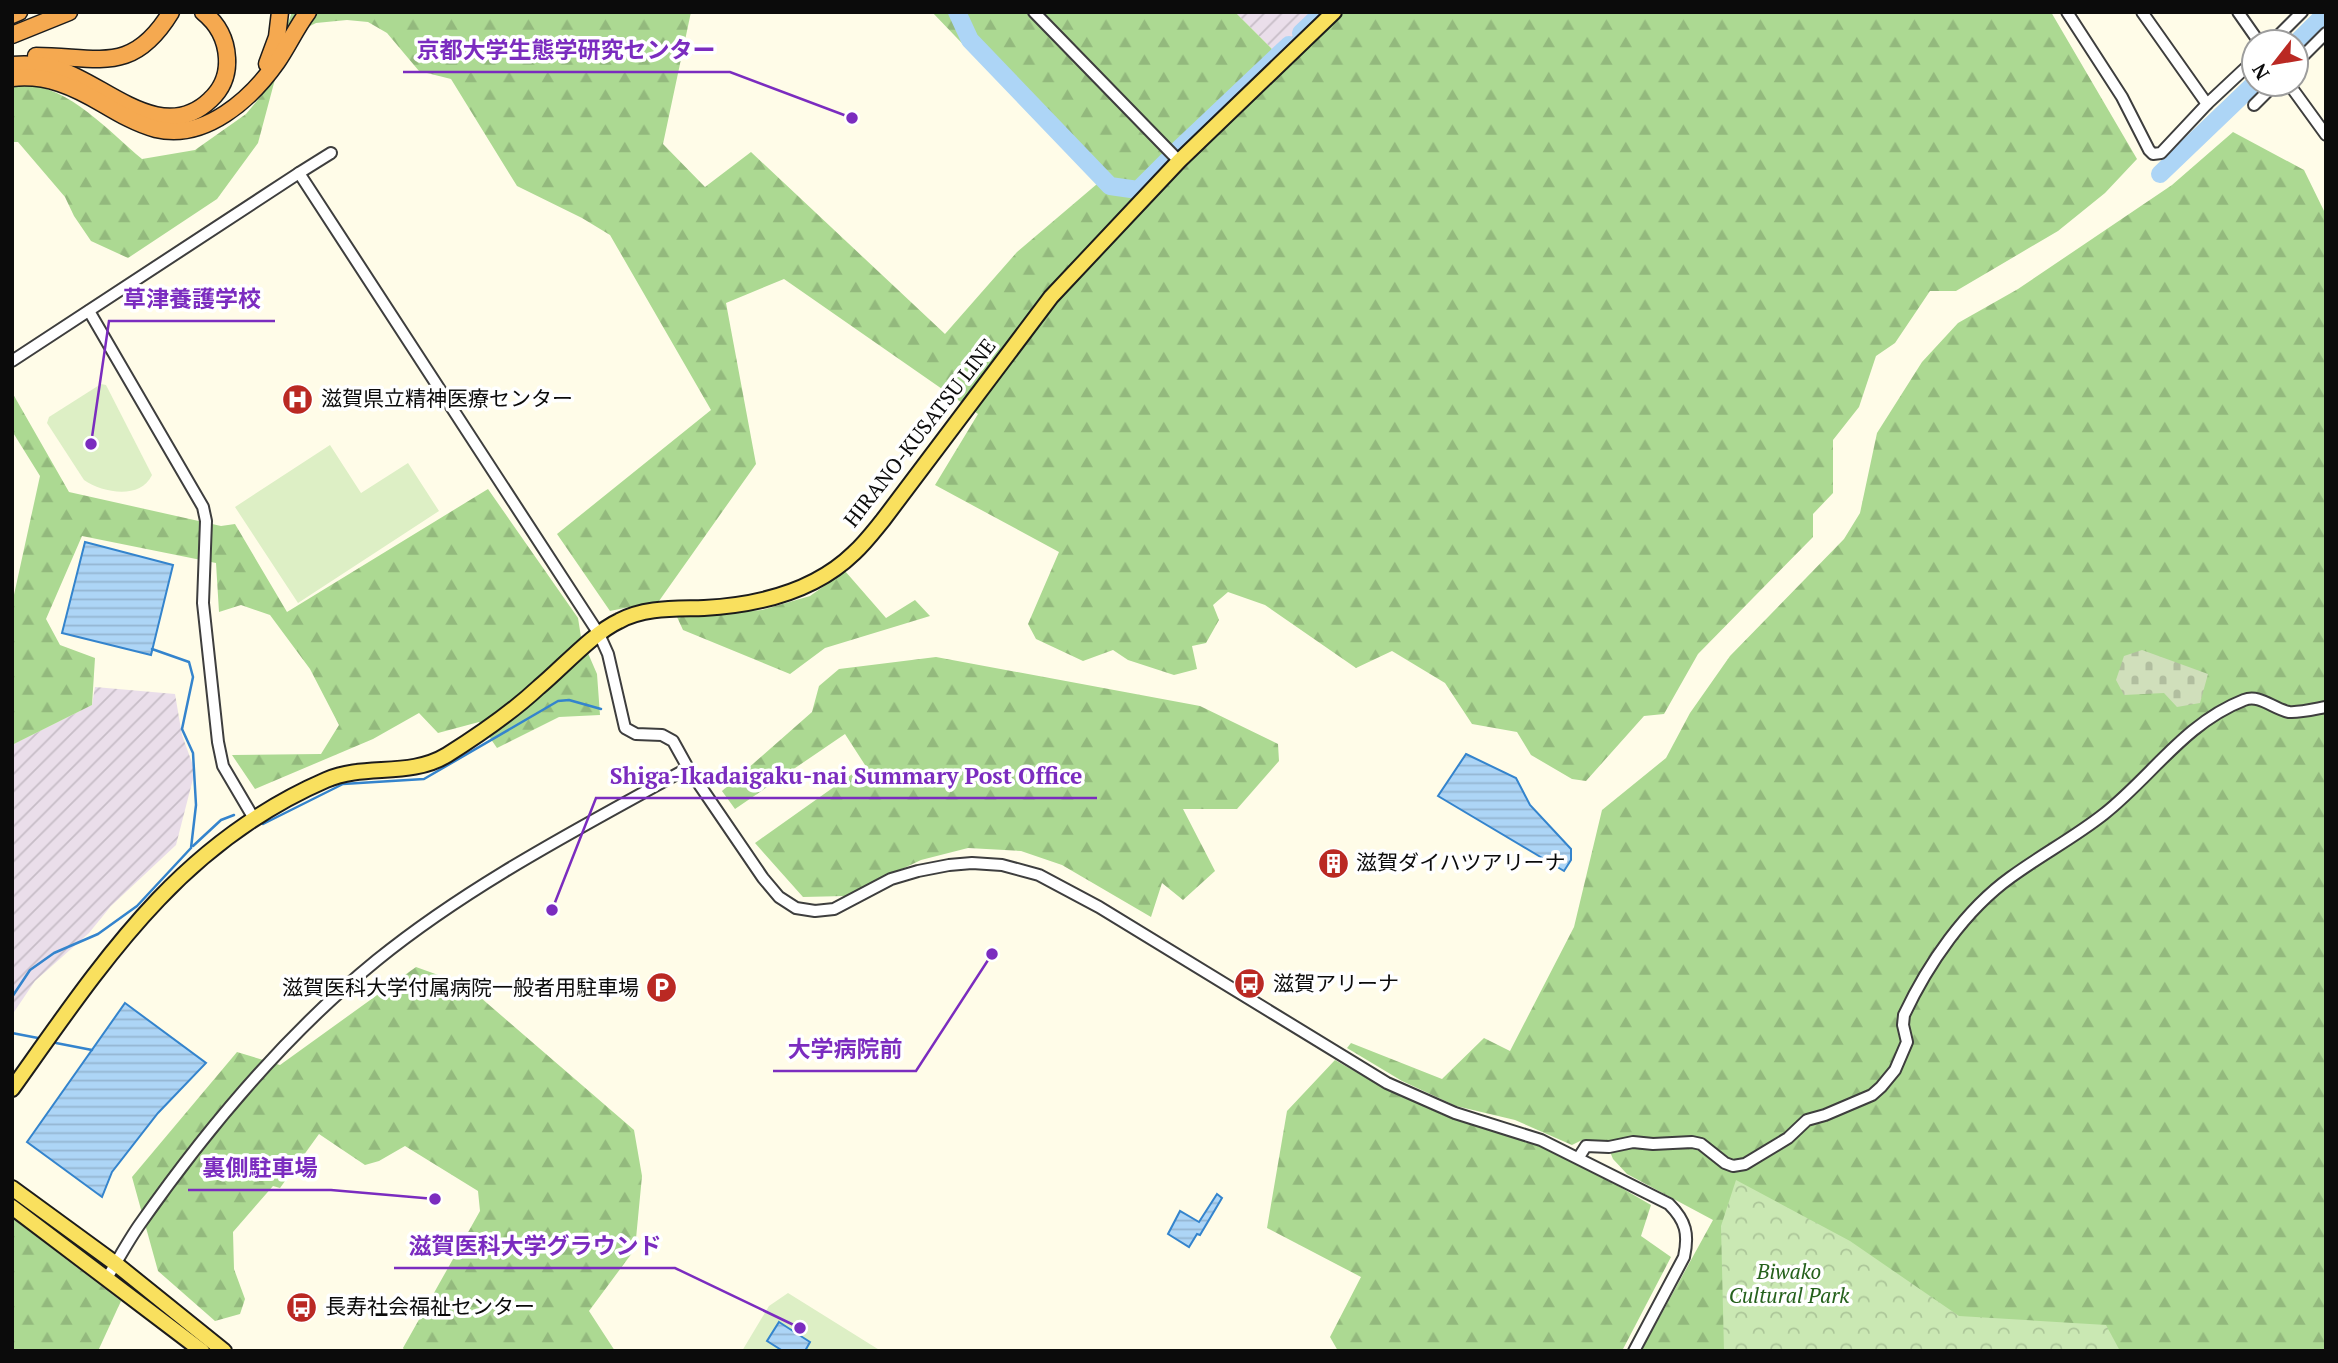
<svg xmlns="http://www.w3.org/2000/svg" width="2338" height="1363" viewBox="0 0 2338 1363" font-family="'PT Serif','Noto Sans JP',serif">
  <defs>
    <pattern id="industrial-furrows" width="10" height="10" patternUnits="userSpaceOnUse" patternTransform="scale(1.75)"><rect width="10" height="10" fill="#eadeea"/><path d="M-1 1l2-2M0 10L10 0M9 11l2-2" fill="none" stroke="#c7bdc7"/></pattern>
    <pattern id="forest-firs" width="22" height="20" patternUnits="userSpaceOnUse" patternTransform="scale(1.75)"><rect width="22" height="20" fill="#acd992"/><path d="M5 1l3.5 6h-7zM16 11l3.5 6h-7z" fill="#93b97d"/></pattern>
    <pattern id="cemetery-stones" width="16" height="16" patternUnits="userSpaceOnUse" patternTransform="scale(1.75)"><rect width="16" height="16" fill="#d0dfbb"/><path d="M2 7V4a2 2 0 0 1 4 0v3zM10 15v-3a2 2 0 0 1 4 0v3z" fill="#b1be9f"/></pattern>
    <pattern id="park-crowns" width="20" height="18" patternUnits="userSpaceOnUse" patternTransform="scale(1.75)"><rect width="20" height="18" fill="#cae8b3"/><path d="M2 6a3 3 0 1 1 6 0M12 15a3 3 0 1 1 6 0" fill="none" stroke="#acc699"/></pattern>
    <pattern id="water-rules" width="6" height="5" patternUnits="userSpaceOnUse" patternTransform="scale(1.75)"><rect width="6" height="5" fill="#add5f6"/><path d="M0 2.5h6" fill="none" stroke="#94b6d2"/></pattern>
  </defs>
  <rect width="100%" height="100%" fill="#fffce8"/>
  <g fill="url(#industrial-furrows)">
    <path d="M1235,12H1327L1282,59Z"/>
    <path d="M95,687L175,694L182,735L195,771L176,845L111,906L89,933L35,981L12,1015V745L92,705Z"/>
  </g>
  <g fill="url(#forest-firs)">
    <path d="M292,12H691L663,144L705,187L751,152L945,334L1017,252L1097,184L932,12H1235L1282,59L1327,12H2051L2137,159L2105,193L2058,231L1956,291H1930L1895,343L1876,356L1859,407L1833,440V493L1813,514V537L1698,654L1664,714L1644,716L1586,781L1572,779L1531,755L1517,732L1472,724L1445,683L1392,651L1356,668L1265,605L1228,592L1213,605L1219,620L1206,643L1192,646L1197,669L1174,675L1128,660L1113,650L1083,661L1036,639L1028,624L1059,552L935,485L978,414L784,279L726,303L756,464L659,601L610,611L557,534L711,410L610,235L582,218L517,186L451,79L419,71L387,33L368,22L347,20L316,23L286,38L258,143L217,199L128,258L91,241L74,216L65,197L18,142H12V87C59,75 108,131 142,159L195,150L246,114L261,96Z"/>
    <path d="M2233,132L2304,170L2326,215V1351H1641L1713,1220L1627,1174L1613,1159L1606,1142L1582,1140L1572,1145L1515,1120L1456,1106L1402,1081L1347,1048L1351,1043L1442,1079L1484,1038L1510,1051L1574,927L1602,810L1666,758L1690,713L1730,656L1844,539L1860,513L1877,433L1922,362L1958,323L2018,289L2172,185Z"/>
    <path d="M13,394L69,492L221,526L235,524L287,612L488,489L578,618L581,637L597,674L600,715L559,717L497,748L479,722L438,733L419,713L373,739L255,789L232,755L321,754L339,725L310,669L270,615L241,605L219,612L216,563L82,536L46,619L60,645L95,658L92,705L12,745V604L40,476L12,431Z"/>
    <path d="M845,571L886,618L915,600L930,616L825,648L790,674L683,630L677,617L762,610L810,596Z"/>
    <path d="M936,657L1200,706L1278,744L1279,761L1237,809H1183L1215,871L1183,900L1162,883L1151,917L1062,865L1021,851L968,848L921,860L845,896L803,897L755,843L865,765L845,734L735,809L722,791L812,712L819,686L839,669Z"/>
    <path d="M416,967L466,985L634,1130L642,1176L635,1249L589,1311L615,1351H405L403,1348L480,1211L478,1191L405,1146L379,1161L365,1165L319,1134L280,1188L273,1186L233,1232L234,1269L245,1299L240,1314L215,1321L158,1271L132,1177L237,1052L280,1065Z"/>
    <path d="M1335,1060L1384,1088L1443,1115L1529,1141L1582,1165L1651,1205L1641,1236L1671,1257L1622,1351H1338L1330,1337L1361,1277L1267,1228L1287,1111Z"/>
    <path d="M12,1218L121,1301L98,1351H12Z"/>
  </g>
  <path fill="url(#cemetery-stones)" d="M2142,650L2208,674L2200,703L2177,707L2164,693L2124,695L2116,680L2124,656Z"/>
  <path fill="url(#park-crowns)" d="M1736,1180L1850,1241L1959,1316L2106,1325L2120,1351H1724L1721,1226Z"/>
  <g fill="#ddefc5">
    <path d="M101,384L106,385L152,475C140,500 103,493 84,480L47,423L49,417Z"/>
    <path d="M330,445L361,493L408,463L439,511L298,603L235,507Z"/>
    <path d="M788,1293L881,1351H742L769,1306Z"/>
  </g>
  <g fill="url(#water-rules)" stroke="#3484cd" stroke-width="2">
    <path d="M85,542L173,565L151,655L62,633Z"/>
    <path d="M1466,754L1516,778L1530,805L1571,849V860L1564,871L1438,796Z"/>
    <path d="M125,1003L206,1063L158,1113L112,1172L102,1197L27,1142Z"/>
    <path d="M1217,1194L1222,1198L1200,1235L1197,1234L1189,1247L1168,1234L1180,1211L1199,1222Z"/>
    <path d="M779,1322L810,1342L805,1351H783L767,1341Z"/>
  </g>
  <g fill="none" stroke-linecap="round" stroke-linejoin="round">
    <g stroke="#3484cd" stroke-width="2.5">
      <path d="M263,824L343,784L424,779L558,701L569,700L601,709"/>
      <path d="M193,846L221,820L234,815"/>
      <path d="M12,997L30,970L54,953L98,934L137,906L191,848L196,805L193,753L182,729L193,677L189,662L152,649"/>
      <path d="M12,1033L38,1038"/>
      <path d="M56,1043L92,1050"/>
    </g>
    <g stroke="#add5f6" stroke-width="18">
      <path d="M957,12L970,40L1110,186L1138,190L1167,161"/>
      <path d="M1301,33L1323,12"/>
      <path d="M2296,43L2324,15"/>
      <path d="M1179,149L1289,45"/>
      <path d="M2160,174L2254,84"/>
    </g>
    <defs>
      <g id="minor">
        <path d="M1034,12L1179,161"/>
        <path d="M2067,12L2122,97L2149,150L2153,154L2161,153L2207,104L2254,60"/>
        <path d="M2142,12L2207,104"/>
        <path d="M2238,12L2259,42"/>
        <path d="M2272,42L2302,12"/>
        <path d="M2296,63L2326,33"/>
        <path d="M2289,84L2326,135"/>
        <path d="M2254,105L2275,84"/>
        <path d="M299,173L331,153"/>
        <path d="M89,311L203,507L206,521L203,603L218,742L223,766L253,817"/>
        <path d="M12,361L299,173L599,634L608,654L625,728L636,734L662,735L673,741L688,768L763,878L779,897L796,908L815,911L834,909L891,879L918,871L949,865L972,863L1002,865L1039,875L1099,907L1387,1083L1455,1113L1541,1140L1669,1204C1686,1221 1689,1234 1684,1257L1634,1351"/>
        <path d="M1579,1157L1586,1146L1609,1147L1633,1142L1653,1144L1692,1142L1701,1144L1725,1163L1733,1166L1745,1164L1788,1138L1807,1120L1825,1115L1872,1095L1881,1087L1895,1070L1907,1042L1903,1025L1904,1015C1928,964 1965,910 2011,877C2041,855 2075,837 2104,814C2152,776 2185,723 2244,700C2260,694 2273,709 2289,712C2299,713 2315,709 2326,707"/>
        <path d="M107,1278C118,1260 128,1241 140,1224C208,1127 285,1035 377,960C472,883 582,827 688,768"/>
      </g>
      <g id="major">
        <path d="M12,1089C102,963 178,844 326,780C365,763 409,778 447,755C479,735 511,713 539,687C562,668 593,633 619,621C645,607 675,609 704,608C758,605 814,592 854,553C865,543 874,531 883,520L1051,297L1179,161L1334,12"/>
        <path d="M12,1188L116,1264L224,1351"/>
        <path d="M12,1207L202,1351"/>
      </g>
      <g id="highway">
        <path d="M12,15L19,12"/>
        <path d="M12,35L69,12"/>
        <path d="M36,56C98,56 132,76 171,12"/>
        <path d="M267,64L277,37L280,12"/>
        <path d="M12,65C28,64 44,64 60,70C106,85 162,146 210,100C222,89 228,74 227,58C226,39 218,24 203,12"/>
        <path d="M12,78C47,74 74,87 103,104C120,114 137,124 156,129C205,141 251,99 277,62C288,46 296,28 308,12"/>
      </g>
    </defs>
    <use href="#minor" stroke="#3e3e3e" stroke-width="14"/>
    <use href="#major" stroke="#1c1c1c" stroke-width="18"/>
    <use href="#highway" stroke="#1c1c1c" stroke-width="19"/>
    <use href="#minor" stroke="#fff" stroke-width="10"/>
    <use href="#major" stroke="#f9e05e" stroke-width="14"/>
    <use href="#highway" stroke="#f5a950" stroke-width="16"/>
  </g>
  <defs>
    <symbol id="hospital-disc" viewBox="-11 -11 22 22"><circle r="9.5" fill="#ba2923" stroke="#fff"/><path d="M-5-5h3v3.5h4V-5h3V5h-3V1.5h-4V5h-3Z" fill="#fff"/></symbol>
    <symbol id="building-disc" viewBox="-11 -11 22 22"><circle r="9.5" fill="#ba2923" stroke="#fff"/><path d="M-4-6H4V6H1V3H-1V6H-4ZM-2.5-4.3h1.7v1.8h-1.7ZM.8-4.3h1.7v1.8H.8ZM-2.5-1h1.7V.8h-1.7ZM.8-1h1.7V.8H.8Z" fill="#fff"/></symbol>
    <symbol id="bus-disc" viewBox="-11 -11 22 22"><circle r="9.5" fill="#ba2923" stroke="#fff"/><path d="M-5-6H5V4H4V6H2V4H-2V6H-4V4H-5ZM-3.5-4V0h7V-4ZM-3.5 1.2v1.5H-2V1.2ZM2 1.2v1.5H3.5V1.2Z" fill="#fff"/></symbol>
    <symbol id="parking-disc" viewBox="-11 -11 22 22"><circle r="9.5" fill="#ba2923" stroke="#fff"/><path d="M-3.5-5.5H1a3.5 3.5 0 0 1 0 7H-1V5.5H-3.5ZM-1-3.4V-.6H.8a1.4 1.4 0 0 0 0-2.8Z" fill="#fff"/></symbol>
  </defs>
  <g fill-rule="evenodd">
    <use href="#hospital-disc" x="280" y="382" width="35" height="35"/>
    <use href="#building-disc" x="1316" y="846" width="35" height="35"/>
    <use href="#bus-disc" x="1232" y="966" width="35" height="35"/>
    <use href="#parking-disc" x="644" y="970" width="35" height="35"/>
    <use href="#bus-disc" x="284" y="1290" width="35" height="35"/>
  </g>
  <g text-anchor="middle" stroke-width="7" stroke-linejoin="round" paint-order="stroke">
    <g font-size="21" fill="#0b0b0b" stroke="#fff" text-anchor="start">
      <text x="321" y="406">滋賀県立精神医療センター</text>
      <text x="1356" y="870">滋賀ダイハツアリーナ</text>
      <text x="1273" y="991">滋賀アリーナ</text>
      <text x="639" y="995" text-anchor="end">滋賀医科大学付属病院一般者用駐車場</text>
      <text x="325" y="1314">長寿社会福祉センター</text>
    </g>
    <g font-size="21" fill="#0b0b0b" stroke="#fff">
      <text transform="translate(920 433) rotate(-52)" y="7">HIRANO-KUSATSU LINE</text>
    </g>
    <g font-size="21" font-style="italic" fill="#25611c" stroke="#fff">
      <text x="1789" y="1279">Biwako<tspan x="1789" dy="24">Cultural Park</tspan></text>
    </g>
  </g>
  <path fill="none" stroke="#7b2cbf" stroke-width="2.5" d="M852 118L730 72H403M91 444L109 321H275M552 910L596 798H1097M992 954L916 1071H773M435 1199L331 1190H188M800 1328L675 1268H394"/>
  <g fill="#7b2cbf" stroke="#fff" stroke-width="2.5">
    <circle cx="852" cy="118" r="7"/>
    <circle cx="91" cy="444" r="7"/>
    <circle cx="552" cy="910" r="7"/>
    <circle cx="992" cy="954" r="7"/>
    <circle cx="435" cy="1199" r="7"/>
    <circle cx="800" cy="1328" r="7"/>
  </g>
  <g font-size="23" text-anchor="middle" font-weight="bold" fill="#7b2cbf" stroke="#fff" stroke-width="7" stroke-linejoin="round" paint-order="stroke">
    <text x="566" y="58">京都大学生態学研究センター</text>
    <text x="192" y="307">草津養護学校</text>
    <text x="846" y="784">Shiga-Ikadaigaku-nai Summary Post Office</text>
    <text x="845" y="1057">大学病院前</text>
    <text x="260" y="1176">裏側駐車場</text>
    <text x="535" y="1254">滋賀医科大学グラウンド</text>
  </g>
  <rect width="2338" height="1363" fill="none" stroke="#0b0b0b" stroke-width="28"/>
  <g transform="translate(2275 63) rotate(239)"><circle r="33" fill="#ffffff" stroke="#9d9d9d" stroke-width="2"/>
  <path d="M0-5L12 26L0 18L-12 26Z" fill="#ba2923"/>
  <text y="-10" font-size="19" font-weight="bold" text-anchor="middle" fill="#0b0b0b">N</text>
  </g>
</svg>
